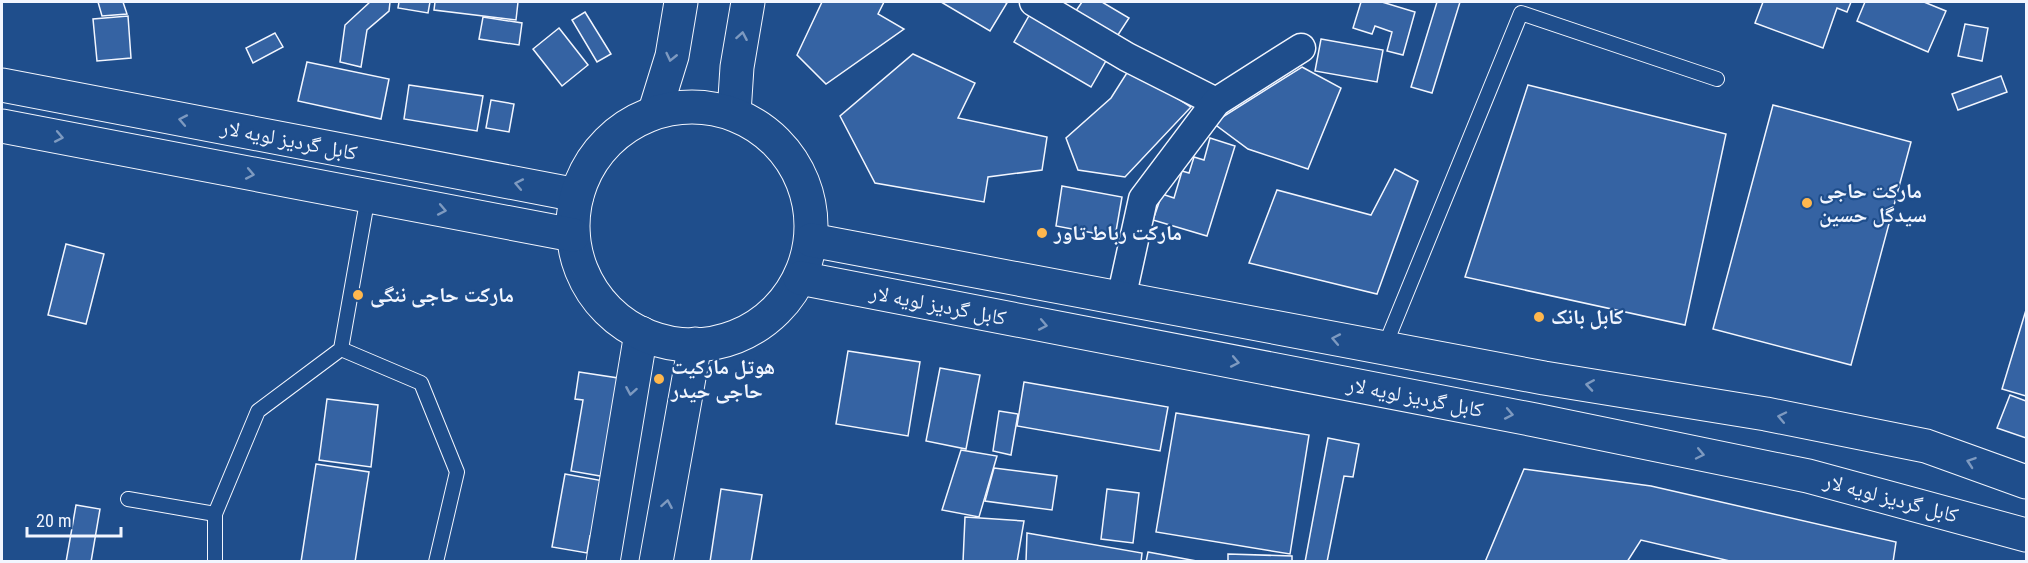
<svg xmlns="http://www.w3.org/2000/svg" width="2028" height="563" viewBox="0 0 2028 563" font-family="'Roboto Condensed','Noto Naskh Arabic',sans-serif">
  <rect width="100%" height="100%" fill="#1f4e8c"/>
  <g fill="#3563a3" stroke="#f2f6ff" stroke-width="1.5">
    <path d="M98,2H123L127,14L102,16Z"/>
    <path d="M370,2H390L389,11L367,30L361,67L340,62L345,25Z"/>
    <path d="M399,2H430L428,13L398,8Z"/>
    <path d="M435,2H518L516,20L434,10Z"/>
    <path d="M822,2H884L878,14L904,29L826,84L797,55Z"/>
    <path d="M941,2H1004L1007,3L990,31Z"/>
    <path d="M1082,2H1102L1129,18L1114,41L1073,15Z"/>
    <path d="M1361,2H1382L1415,12L1403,55L1387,51L1392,32L1375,26L1372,34L1353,28Z"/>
    <path d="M1437,2H1460L1432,93L1411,87Z"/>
    <path d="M1763,2H1851L1847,12L1837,8L1823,48L1755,23Z"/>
    <path d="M1865,2H1924L1946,11L1928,52L1857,21Z"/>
    <path d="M585,12L611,54L597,62L572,20Z"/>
    <path d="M1030,14L1107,59L1091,87L1014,42Z"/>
    <path d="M128,16L131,58L97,61L93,19Z"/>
    <path d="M483,17L522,23L519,45L479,39Z"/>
    <path d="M1965,24L1988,28L1982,61L1958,56Z"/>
    <path d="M559,28L588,65L562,86L533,49Z"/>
    <path d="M275,33L283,47L253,63L246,48Z"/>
    <path d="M1321,39L1383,50L1377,82L1315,71Z"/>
    <path d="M913,54L975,83L958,118L1047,137L1042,170L988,177L984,202L875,183L840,116Z"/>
    <path d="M307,62L389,79L381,119L298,101Z"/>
    <path d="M1302,67L1341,88L1308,169L1248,149L1213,123Z"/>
    <path d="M1130,68L1191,107L1125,177L1078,170L1066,138L1111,98Z"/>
    <path d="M2001,76L2007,92L1958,110L1952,94Z"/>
    <path d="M409,85L483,96L477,131L404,119Z"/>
    <path d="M1528,85L1726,134L1685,325L1465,277Z"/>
    <path d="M491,100L514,104L509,132L486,128Z"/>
    <path d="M1773,105L1911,142L1851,365L1713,329Z"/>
    <path d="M1210,138L1235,146L1207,236L1153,220L1162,194L1174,198L1182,171L1189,173L1194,157L1204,160Z"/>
    <path d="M1395,169L1418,181L1377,294L1249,263L1277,190L1371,215Z"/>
    <path d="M1062,186L1122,197L1115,237L1056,226Z"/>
    <path d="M66,244L104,254L86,324L48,315Z"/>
    <path d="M2026,310V396L2002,389Z"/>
    <path d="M848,351L920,362L908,436L836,424Z"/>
    <path d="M940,368L980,375L966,449L926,441Z"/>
    <path d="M579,372L618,378L612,478L571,471L583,400L575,399Z"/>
    <path d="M1024,382L1168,407L1160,451L1017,426Z"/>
    <path d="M2010,395L2026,401V438L1997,428Z"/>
    <path d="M327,399L378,405L371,467L319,460Z"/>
    <path d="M999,411L1018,414L1011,455L993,451Z"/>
    <path d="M1176,413L1309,435L1290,554L1156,532Z"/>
    <path d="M1328,438L1359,444L1353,477L1344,476L1327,562H1305Z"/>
    <path d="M961,450L997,456L979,517L942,510Z"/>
    <path d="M316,464L369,472L355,562H301Z"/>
    <path d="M994,468L1057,476L1052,510L985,501Z"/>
    <path d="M1524,469L1651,486L1896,542L1893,562H1734L1641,540L1627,562H1485Z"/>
    <path d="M565,474L615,483L605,539L590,536L587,553L552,547Z"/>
    <path d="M721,489L762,495L751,562H710Z"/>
    <path d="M1107,489L1139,493L1133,543L1101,539Z"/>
    <path d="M76,505L100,509L91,562H66Z"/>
    <path d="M965,517L1024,521L1017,562H963Z"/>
    <path d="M1027,533L1142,553L1141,562H1026Z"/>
    <path d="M1148,552L1202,562H1146Z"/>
    <path d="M1228,554L1292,556V562H1228Z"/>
  </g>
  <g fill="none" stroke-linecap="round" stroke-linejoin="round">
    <defs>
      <g id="lane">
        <path d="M1384,348L1521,13L1717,79"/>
        <path d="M341,349L421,383L457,472L436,562"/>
        <path d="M128,499L215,514"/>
        <path d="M215,562V514L258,411L341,349L368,196"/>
      </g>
      <g id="street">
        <path d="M1034,2L1127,57L1216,102"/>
        <path d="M1121,299L1143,199L1216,102L1301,48"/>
      </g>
      <g id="secondary">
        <path d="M655,111L672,56L681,2"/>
        <path d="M734,113L737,67L748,2"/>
        <path d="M603,562L641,333"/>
        <path d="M656,562L695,344"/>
      </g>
      <g id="highway">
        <path d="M2,85L577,195"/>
        <circle cx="692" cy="226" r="119"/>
        <path d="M2,126L573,235"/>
        <path d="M811,240L1544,378L1766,414L1926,446L2026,482"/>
        <path d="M800,278L1535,420L1808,476L2026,535"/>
      </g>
    </defs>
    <use href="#lane" stroke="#f2f6ff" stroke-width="16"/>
    <use href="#street" stroke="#f2f6ff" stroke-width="31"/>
    <use href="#secondary" stroke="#f2f6ff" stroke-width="35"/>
    <use href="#highway" stroke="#f2f6ff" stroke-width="35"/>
    <use href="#lane" stroke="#1f4e8c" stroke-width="14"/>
    <use href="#street" stroke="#1f4e8c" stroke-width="28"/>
    <use href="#secondary" stroke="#1f4e8c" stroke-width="33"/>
    <use href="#highway" stroke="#1f4e8c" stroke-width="33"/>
  </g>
  <defs><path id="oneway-chevron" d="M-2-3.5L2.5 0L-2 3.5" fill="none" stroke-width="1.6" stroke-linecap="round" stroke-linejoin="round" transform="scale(1.5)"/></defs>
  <g stroke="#7e9ac0">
    <use href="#oneway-chevron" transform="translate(742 36) rotate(-80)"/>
    <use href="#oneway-chevron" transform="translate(671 57) rotate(103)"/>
    <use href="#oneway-chevron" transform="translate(183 120) rotate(-169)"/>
    <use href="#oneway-chevron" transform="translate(59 137) rotate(11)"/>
    <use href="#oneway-chevron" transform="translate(250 174) rotate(11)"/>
    <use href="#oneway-chevron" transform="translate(519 184) rotate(-169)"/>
    <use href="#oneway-chevron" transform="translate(442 210) rotate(11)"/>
    <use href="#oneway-chevron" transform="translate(1043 325) rotate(11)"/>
    <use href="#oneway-chevron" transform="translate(1336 339) rotate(-169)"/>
    <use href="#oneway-chevron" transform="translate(1235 362) rotate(11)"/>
    <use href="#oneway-chevron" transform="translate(1590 385) rotate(-171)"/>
    <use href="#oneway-chevron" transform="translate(631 391) rotate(100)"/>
    <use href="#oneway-chevron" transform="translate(1509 414) rotate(11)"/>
    <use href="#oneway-chevron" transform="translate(1782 417) rotate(-168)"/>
    <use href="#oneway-chevron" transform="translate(1700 454) rotate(12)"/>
    <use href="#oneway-chevron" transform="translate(1971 462) rotate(-161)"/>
    <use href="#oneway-chevron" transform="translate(667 504) rotate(-80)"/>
  </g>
  <g fill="#ffb74d" stroke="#1f4e8c" stroke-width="2">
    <circle cx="1807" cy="203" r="6"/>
    <circle cx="1042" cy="233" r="6"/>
    <circle cx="358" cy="295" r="6"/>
    <circle cx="1539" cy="317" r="6"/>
    <circle cx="659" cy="379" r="6"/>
  </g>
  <g text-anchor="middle" stroke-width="4.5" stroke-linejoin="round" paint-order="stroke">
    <g font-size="21" fill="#f2f6ff" stroke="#1f4e8c">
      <text transform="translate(289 140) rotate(11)" y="7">کابل گردیز لویه لار</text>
      <text transform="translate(938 305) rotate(11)" y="7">کابل گردیز لویه لار</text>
      <text transform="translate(1415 397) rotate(11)" y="7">کابل گردیز لویه لار</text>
      <text transform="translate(1891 498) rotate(15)" y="7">کابل گردیز لویه لار</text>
    </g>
    <g font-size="21" font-weight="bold" fill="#f2f6ff" stroke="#1f4e8c" text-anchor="start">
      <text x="1819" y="198">مارکت حاجی<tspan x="1819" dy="24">سیدگل حسین</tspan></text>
      <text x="1054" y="240">مارکت رباط تاور</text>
      <text x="370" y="302">مارکت حاجی ننگی</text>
      <text x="1551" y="324">کابل بانک</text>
      <text x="671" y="374">هوتل مارکیت<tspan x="671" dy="24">حاجی حیدر</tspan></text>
    </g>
  </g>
  <rect width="2028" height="563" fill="none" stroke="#f2f6ff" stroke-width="6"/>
  <path d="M27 527v9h94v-9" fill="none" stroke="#f2f6ff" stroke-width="3"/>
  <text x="36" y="527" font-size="18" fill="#f2f6ff" stroke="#1f4e8c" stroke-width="4.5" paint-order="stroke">20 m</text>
</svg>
